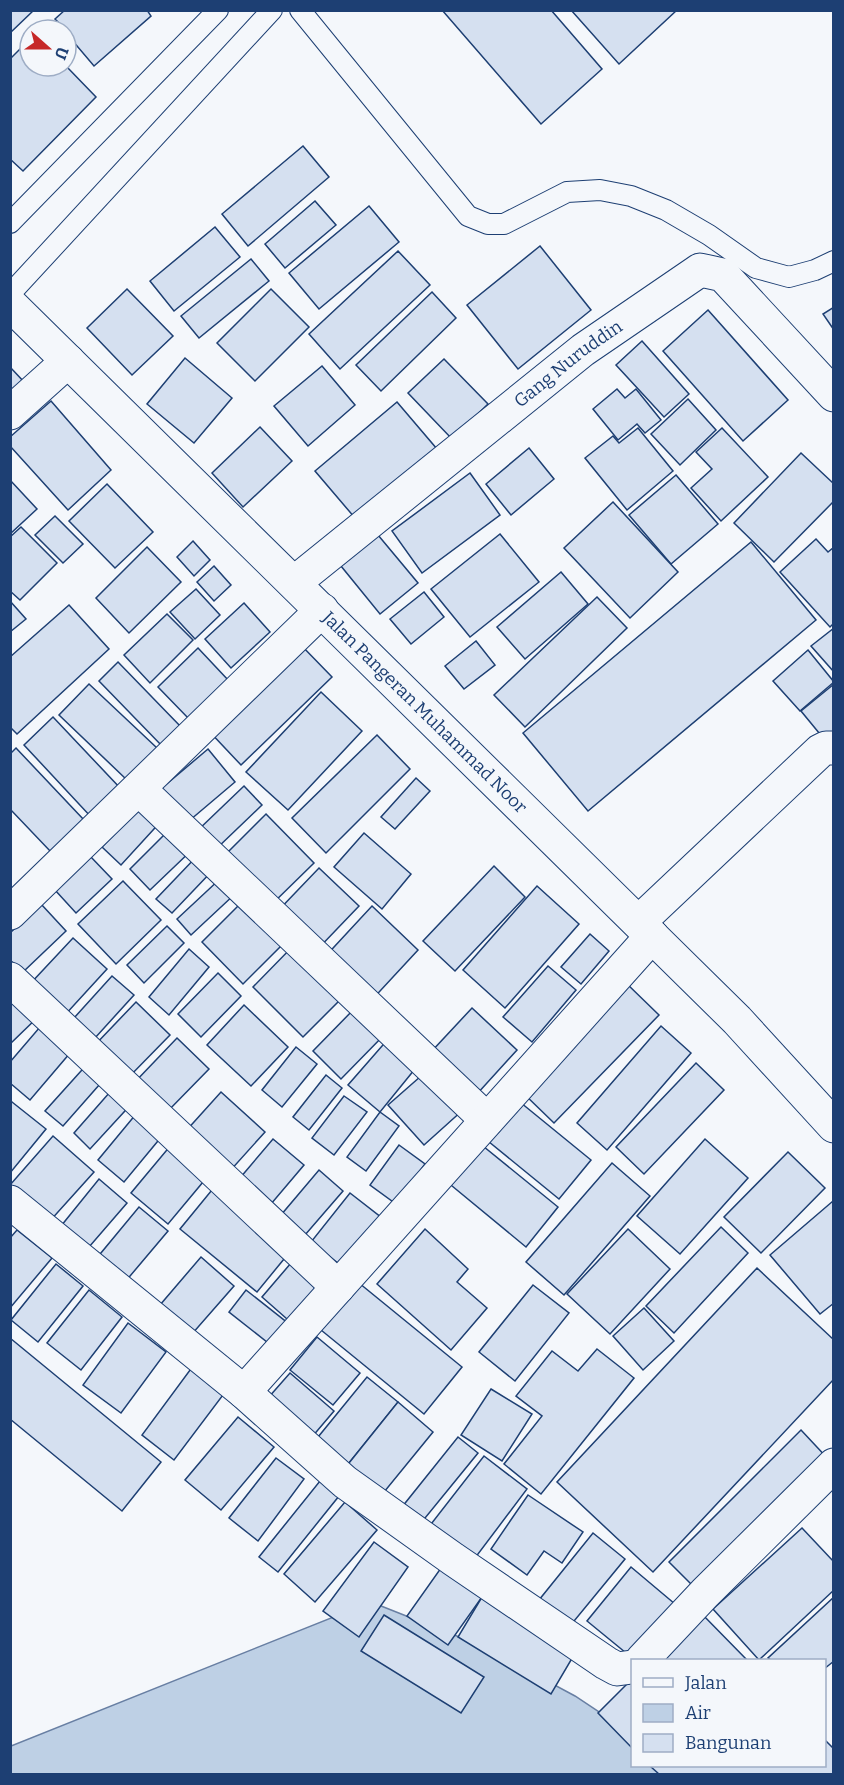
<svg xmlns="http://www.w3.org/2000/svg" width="844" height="1785" viewBox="0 0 844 1785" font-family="Bitter,serif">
  <rect width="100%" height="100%" fill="#f4f7fb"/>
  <path fill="#bed0e5" stroke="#687fa3" stroke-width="1.5" d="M371,1602L482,1646L575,1696L632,1734V1766H681L695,1774H11V1746Z"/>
  <g fill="#d5e0f0" stroke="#1d3f73" stroke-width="1.5">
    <path d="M10,10H34L10,33Z"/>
    <path d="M65,10H147L151,16L94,66L66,33V30L55,19Z"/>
    <path d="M442,10H551L602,69L541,124Z"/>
    <path d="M571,10H677L619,64Z"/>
    <path d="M30,39V66H66L96,97L23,171L10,159V59Z"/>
    <path d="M303,146L329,177L248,246L222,214Z"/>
    <path d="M315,201L336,225L285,268L265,244Z"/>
    <path d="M369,206L399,242L319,309L289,273Z"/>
    <path d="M215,227L240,257L174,311L150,281Z"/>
    <path d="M540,246L591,310L518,369L467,305Z"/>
    <path d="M398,251L430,285L340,369L309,334Z"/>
    <path d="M251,259L269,281L199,338L181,316Z"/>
    <path d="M127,289L173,336L132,375L87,328Z"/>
    <path d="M271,289L309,327L255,381L217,343Z"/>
    <path d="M432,292L456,318L381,391L356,365Z"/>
    <path d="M834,307V330L823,314Z"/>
    <path d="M708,310L788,400L743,441L663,351Z"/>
    <path d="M642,341L689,394L664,417L616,365Z"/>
    <path d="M185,358L232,398L194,443L147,404Z"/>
    <path d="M444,359L488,404L452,439L408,393Z"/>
    <path d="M322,366L355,405L308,446L274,406Z"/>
    <path d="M10,367L25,383L10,396Z"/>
    <path d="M617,389L625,398L636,389L661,420L645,433L637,424L618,440L593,409Z"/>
    <path d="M688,399L716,430L680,465L651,434Z"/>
    <path d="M51,401L111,470L68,510L10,446V437Z"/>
    <path d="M397,402L437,449L355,518L315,471Z"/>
    <path d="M260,427L292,461L243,507L212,473Z"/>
    <path d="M638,428L673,471L627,510L585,458L613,436L619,443Z"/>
    <path d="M722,428L768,477L721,521L691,488L712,469L696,452Z"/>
    <path d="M529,448L554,479L511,515L486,484Z"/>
    <path d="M801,453L834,484V501L774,562L734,523Z"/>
    <path d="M470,473L500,515L422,573L392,531Z"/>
    <path d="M676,475L718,524L671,564L629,515Z"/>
    <path d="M10,480L37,509L10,534Z"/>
    <path d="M107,484L153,532L115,568L69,521Z"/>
    <path d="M613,502L678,572L630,618L564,548Z"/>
    <path d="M55,516L83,544L63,563L35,535Z"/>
    <path d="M21,527L57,563L20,600L10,591V537Z"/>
    <path d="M500,534L539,582L470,637L431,589Z"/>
    <path d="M378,535L418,583L380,614L341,566Z"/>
    <path d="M816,539L828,552L834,547V623L830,627L780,572Z"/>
    <path d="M193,541L210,560L194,576L177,557Z"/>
    <path d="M751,542L816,620L588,811L523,733Z"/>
    <path d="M147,547L181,582L129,633L96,598Z"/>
    <path d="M214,566L231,585L214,601L197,582Z"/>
    <path d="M561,572L588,604L525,659L497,627Z"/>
    <path d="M196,589L220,615L195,639L170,612Z"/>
    <path d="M424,592L444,617L411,644L390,619Z"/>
    <path d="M597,597L627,628L525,727L494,695Z"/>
    <path d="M10,601L26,619L10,632Z"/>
    <path d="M244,603L270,632L231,668L205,639Z"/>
    <path d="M69,605L109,649L17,734L10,727V657Z"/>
    <path d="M167,614L193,640L150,683L124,655Z"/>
    <path d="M834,628V672L811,646Z"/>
    <path d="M476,641L495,665L464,689L445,666Z"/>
    <path d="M299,643L332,677L241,765L208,730Z"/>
    <path d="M198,648L229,681L189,719L158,687Z"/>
    <path d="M808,650L834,682L800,711L773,681Z"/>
    <path d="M118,662L182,728L163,747L99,681Z"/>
    <path d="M89,684L157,748L127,780L59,715Z"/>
    <path d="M834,684V732L824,739L801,711Z"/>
    <path d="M321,692L362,731L288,810L246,772Z"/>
    <path d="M53,717L122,790L92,818L24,745Z"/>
    <path d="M377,735L410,769L326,853L292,818Z"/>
    <path d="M16,748L84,820L51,852L10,809V754Z"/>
    <path d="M208,749L235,782L183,826L156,793Z"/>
    <path d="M416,778L430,791L395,829L381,817Z"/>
    <path d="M244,786L262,805L214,851L196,832Z"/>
    <path d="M146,801L164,818L121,865L102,847Z"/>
    <path d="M266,814L314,863L267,909L220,860Z"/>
    <path d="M175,824L196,846L150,890L130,869Z"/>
    <path d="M364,833L411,874L382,909L334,867Z"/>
    <path d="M198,855L213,870L172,913L156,899Z"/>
    <path d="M90,856L112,879L76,913L55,890Z"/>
    <path d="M494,866L525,897L455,971L423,941Z"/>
    <path d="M319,868L359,906L314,953L274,915Z"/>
    <path d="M222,877L236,893L191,935L177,919Z"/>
    <path d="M123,881L161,920L116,964L78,924Z"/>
    <path d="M537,886L579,924L505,1008L463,970Z"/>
    <path d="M242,902L283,944L243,984L202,942Z"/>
    <path d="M41,904L66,931L23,972L10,960V933Z"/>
    <path d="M372,906L418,950L368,1004L322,960Z"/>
    <path d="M167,926L184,943L144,983L127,965Z"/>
    <path d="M590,934L609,951L581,984L561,967Z"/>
    <path d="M73,938L107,969L64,1016L30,984Z"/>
    <path d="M294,945L344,996L303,1037L253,987Z"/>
    <path d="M189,949L209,967L169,1015L149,997Z"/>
    <path d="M548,966L576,990L532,1042L503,1017Z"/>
    <path d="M218,973L241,996L201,1037L178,1014Z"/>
    <path d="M112,976L134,995L95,1038L74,1018Z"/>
    <path d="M625,982L659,1015L554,1123L520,1090Z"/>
    <path d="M10,983L41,1014L10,1044Z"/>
    <path d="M136,1002L170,1035L126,1080L93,1047Z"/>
    <path d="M244,1005L288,1047L251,1086L207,1045Z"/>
    <path d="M355,1008L384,1035L341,1079L313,1051Z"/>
    <path d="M472,1008L517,1050L477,1094L431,1052Z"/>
    <path d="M46,1020L76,1046L30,1100L10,1083V1062Z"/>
    <path d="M661,1026L691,1053L607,1150L577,1123Z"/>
    <path d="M177,1038L209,1069L166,1113L134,1083Z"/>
    <path d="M389,1038L419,1064L380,1112L348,1085Z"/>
    <path d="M296,1047L317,1064L282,1107L262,1090Z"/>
    <path d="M90,1061L107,1076L63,1126L45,1111Z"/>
    <path d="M696,1063L724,1090L644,1174L616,1147Z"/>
    <path d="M429,1069L464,1109L424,1145L388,1105Z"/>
    <path d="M326,1075L342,1088L309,1130L293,1117Z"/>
    <path d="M117,1084L135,1100L90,1149L74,1133Z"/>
    <path d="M221,1092L265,1132L229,1172L185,1132Z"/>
    <path d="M344,1096L367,1112L334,1155L312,1138Z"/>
    <path d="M515,1098L591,1160L559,1199L483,1137Z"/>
    <path d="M12,1102L46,1129L10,1173V1103Z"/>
    <path d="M141,1108L167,1130L124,1182L98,1160Z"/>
    <path d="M380,1112L399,1126L366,1171L347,1157Z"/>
    <path d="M53,1136L94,1172L49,1222L10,1187V1185Z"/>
    <path d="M273,1139L304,1165L271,1204L240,1178Z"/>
    <path d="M705,1139L748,1178L680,1254L637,1216Z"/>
    <path d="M478,1142L558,1207L526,1247L446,1181Z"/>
    <path d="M171,1145L208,1176L168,1224L131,1193Z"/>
    <path d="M399,1145L425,1164L396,1204L370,1185Z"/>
    <path d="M788,1152L825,1188L761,1253L724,1217Z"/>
    <path d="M612,1163L650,1196L564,1295L526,1262Z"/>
    <path d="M319,1170L343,1191L305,1235L281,1215Z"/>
    <path d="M99,1179L127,1203L83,1254L57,1231Z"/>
    <path d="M216,1185L293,1248L257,1292L180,1229Z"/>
    <path d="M350,1193L382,1218L343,1267L311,1242Z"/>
    <path d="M833,1201L834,1303L820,1314L770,1255Z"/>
    <path d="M139,1207L168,1231L125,1282L96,1259Z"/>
    <path d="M721,1227L748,1253L674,1333L646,1306Z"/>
    <path d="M425,1229L468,1269L457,1282L487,1308L451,1350L377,1284Z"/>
    <path d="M628,1229L670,1269L610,1334L567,1294Z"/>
    <path d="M17,1230L52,1258L10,1308V1238Z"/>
    <path d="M297,1256L331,1285L295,1326L262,1297Z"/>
    <path d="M201,1257L234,1286L192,1334L160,1305Z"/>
    <path d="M56,1264L83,1286L38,1342L11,1320Z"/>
    <path d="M757,1268L834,1340V1379L653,1572L557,1482Z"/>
    <path d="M359,1283L462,1367L424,1414L321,1330Z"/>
    <path d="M533,1285L569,1313L515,1381L479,1352Z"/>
    <path d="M89,1290L122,1317L81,1370L47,1343Z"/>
    <path d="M246,1290L289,1324L272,1346L229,1312Z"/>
    <path d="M644,1308L674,1341L643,1370L613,1336Z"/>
    <path d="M128,1323L166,1352L121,1413L83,1385Z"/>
    <path d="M317,1337L360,1373L333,1405L290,1370Z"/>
    <path d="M10,1338L161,1462L122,1511L10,1419Z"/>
    <path d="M597,1349L634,1378L541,1494L504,1464L542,1416L516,1396L552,1351L578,1371Z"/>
    <path d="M193,1366L226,1391L174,1460L142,1435Z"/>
    <path d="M290,1373L334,1411L306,1444L261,1406Z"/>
    <path d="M367,1377L398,1402L345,1468L314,1442Z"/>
    <path d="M491,1389L532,1414L502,1461L461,1435Z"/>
    <path d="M398,1402L433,1432L380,1497L345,1468Z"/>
    <path d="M238,1417L274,1447L221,1510L185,1480Z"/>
    <path d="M801,1430L830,1461L699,1592L669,1562Z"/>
    <path d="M458,1437L478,1453L421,1523L402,1507Z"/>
    <path d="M484,1456L527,1489L472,1562L428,1528Z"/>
    <path d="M276,1458L304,1479L258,1541L229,1518Z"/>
    <path d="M320,1481L339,1496L278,1572L259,1557Z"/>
    <path d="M528,1495L583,1532L562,1563L544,1551L527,1575L491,1549Z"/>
    <path d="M345,1502L377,1530L315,1602L284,1574Z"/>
    <path d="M802,1528L834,1562V1590L759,1660L713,1609Z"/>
    <path d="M593,1533L625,1559L570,1626L539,1600Z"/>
    <path d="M374,1542L408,1567L359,1637L323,1611Z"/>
    <path d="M631,1567L675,1604L631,1657L587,1621Z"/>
    <path d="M441,1568L482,1597L448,1645L407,1616Z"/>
    <path d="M482,1597L574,1655L551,1694L458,1637Z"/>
    <path d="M834,1597V1661L824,1669V1660H771L768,1658Z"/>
    <path d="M700,1612L747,1660H651Z"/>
    <path d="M384,1615L484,1677L461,1713L361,1651Z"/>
    <path d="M632,1679V1748L598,1713Z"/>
    <path d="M824,1739L834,1749V1774H659L650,1766H824Z"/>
  </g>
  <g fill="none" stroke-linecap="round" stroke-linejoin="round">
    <defs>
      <g id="lane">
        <path d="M300,10L468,216L488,224H504L567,192L600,190L631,196L666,210L709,235L756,268L789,277L815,270L834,261"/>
        <path d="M10,223L218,10"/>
        <path d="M10,294L272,10"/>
      </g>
      <g id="street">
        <path d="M10,413L68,361"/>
        <path id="s1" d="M294,583L583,350L700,270L723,275L834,395"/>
        <path d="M139,789L487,1120"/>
        <path d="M10,913L322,610"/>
        <path d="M639,922L820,751L826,748H834"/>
        <path d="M10,979L338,1287"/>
        <path d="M10,1202L244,1392L345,1482L453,1559L606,1663L617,1669L632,1667"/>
        <path d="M244,1392L652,936"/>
        <path d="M642,1660L705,1593L834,1465"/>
      </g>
      <g id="secondary">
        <path id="s2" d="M10,304L737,1020L834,1126"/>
      </g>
    </defs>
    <use href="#lane" stroke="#1d3f73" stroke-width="22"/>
    <use href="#street" stroke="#1d3f73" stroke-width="35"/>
    <use href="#secondary" stroke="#1d3f73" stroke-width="35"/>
    <use href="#lane" stroke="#f4f7fb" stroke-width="20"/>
    <use href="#street" stroke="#f4f7fb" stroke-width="33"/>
    <use href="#secondary" stroke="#f4f7fb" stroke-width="33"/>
  </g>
  <g text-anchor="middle" stroke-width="4.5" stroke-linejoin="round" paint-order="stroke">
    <g font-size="18" fill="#1d3f73" stroke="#f4f7fb">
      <text dy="6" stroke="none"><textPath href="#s1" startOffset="351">Gang Nuruddin</textPath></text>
      <text dy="6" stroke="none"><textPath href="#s2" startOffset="582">Jalan Pangeran Muhammad Noor</textPath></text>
    </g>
  </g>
  <rect width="844" height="1785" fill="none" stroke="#1d3f73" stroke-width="24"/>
  <rect x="631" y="1659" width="195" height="108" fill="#f4f7fb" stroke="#9eadc5" stroke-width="1.5"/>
  <rect x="643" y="1678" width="30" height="9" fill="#f4f7fb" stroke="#9eadc5" stroke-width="1.5"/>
  <text x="685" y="1689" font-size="18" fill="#1d3f73">Jalan</text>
  <rect x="643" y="1704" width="30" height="18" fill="#bed0e5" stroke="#9eadc5" stroke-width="1.5"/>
  <text x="685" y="1719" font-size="18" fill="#1d3f73">Air</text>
  <rect x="643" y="1734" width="30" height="18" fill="#d5e0f0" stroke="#9eadc5" stroke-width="1.5"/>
  <text x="685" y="1749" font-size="18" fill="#1d3f73">Bangunan</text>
  <g transform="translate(48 48) rotate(111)"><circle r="28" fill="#f4f7fb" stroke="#9eadc5" stroke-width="1.5"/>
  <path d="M0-4.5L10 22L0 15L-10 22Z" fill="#c62828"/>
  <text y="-9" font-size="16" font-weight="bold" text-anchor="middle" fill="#1d3f73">U</text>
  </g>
</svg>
